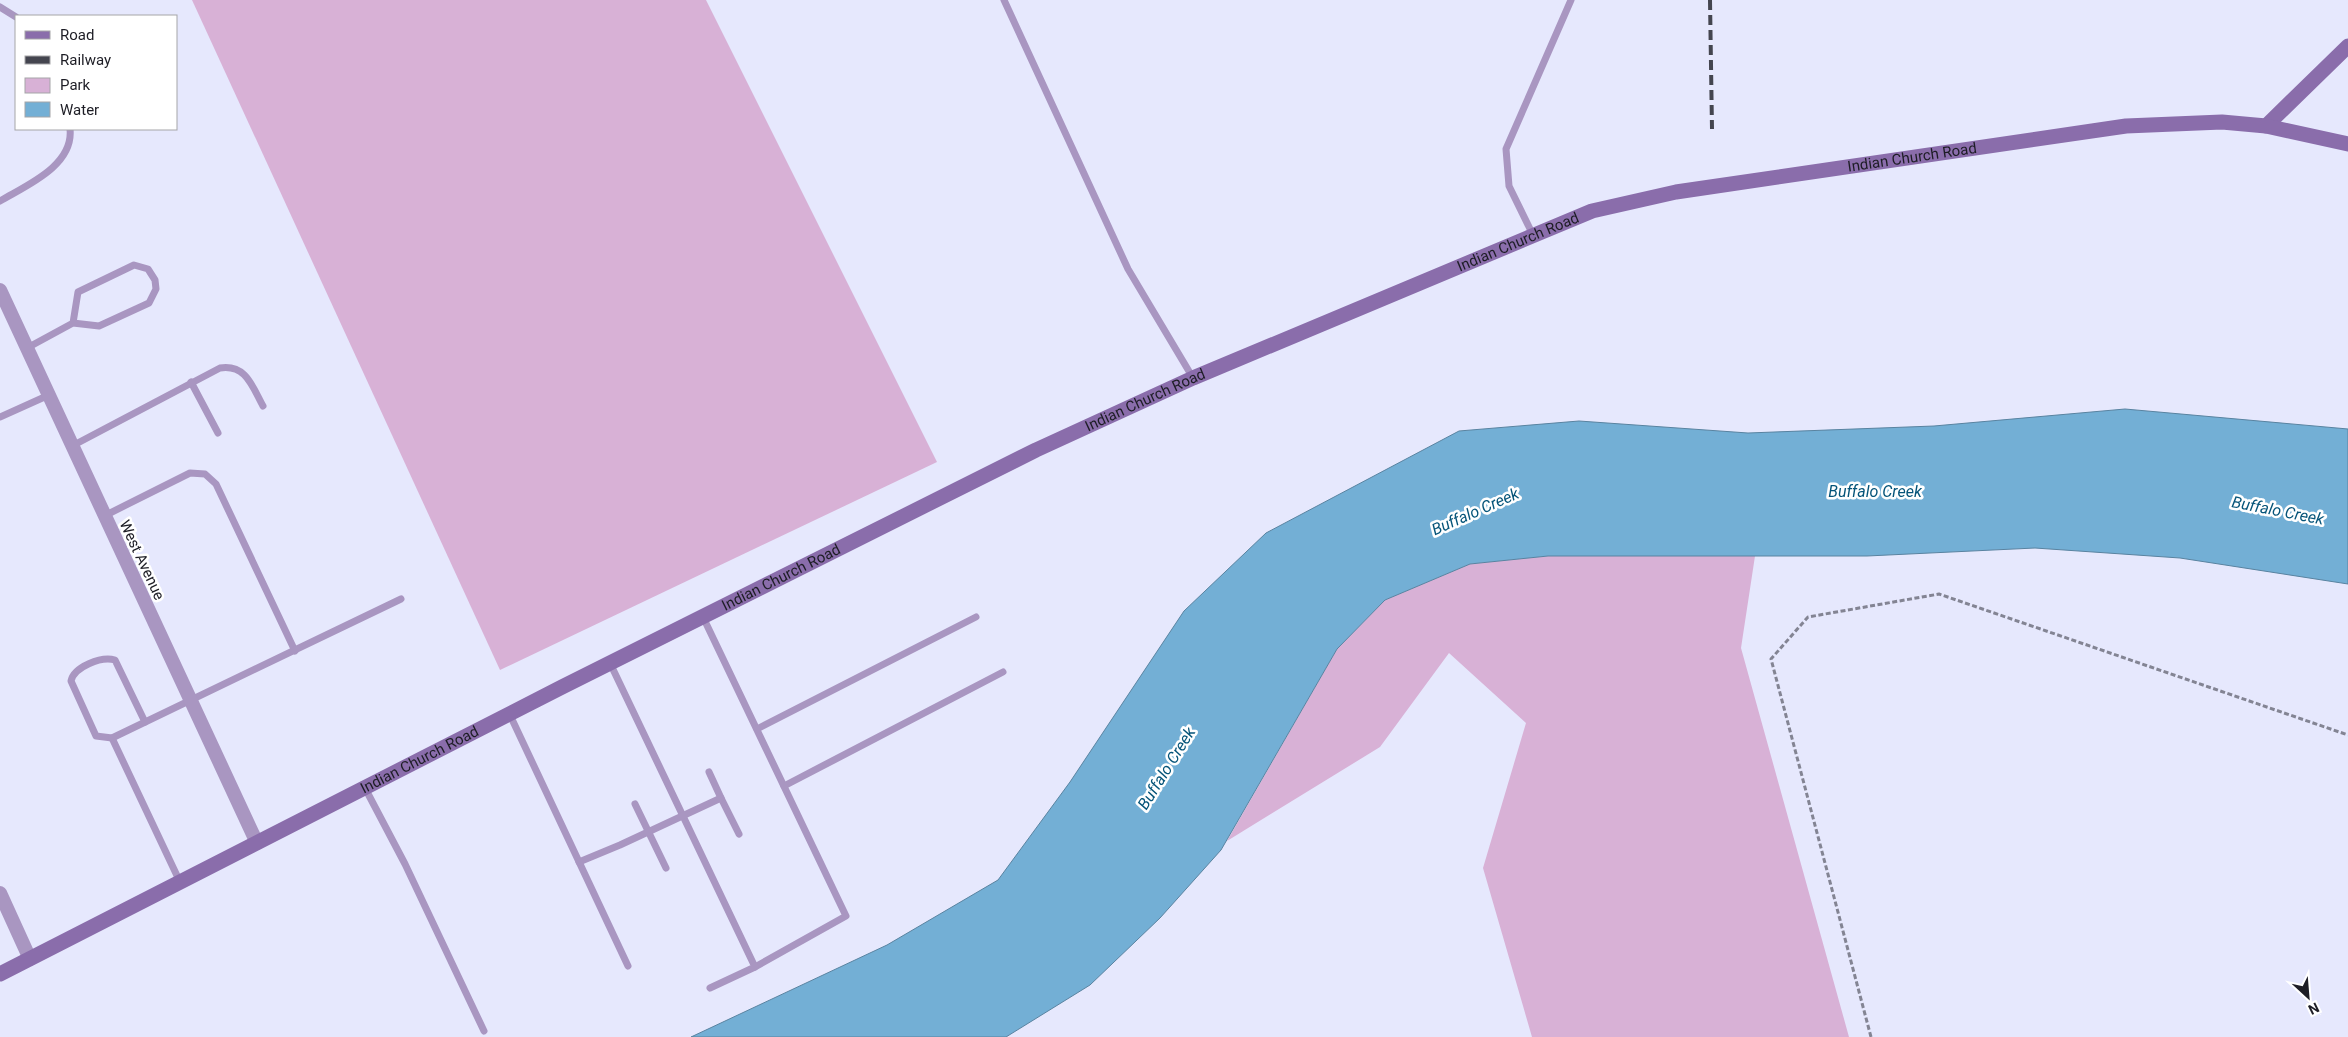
<svg xmlns="http://www.w3.org/2000/svg" width="2348" height="1037" viewBox="0 0 2348 1037" font-family="Roboto,sans-serif">
  <rect width="100%" height="100%" fill="#e6e8fd"/>
  <g fill="#d8b1d6">
    <path d="M192,0H706L937,462L500,670Z"/>
    <path d="M1548,556H1755L1741,648L1849,1037H1532L1483,868L1526,723L1449,653L1380,747L1227,841L1337,649L1385,600L1470,564Z"/>
  </g>
  <path fill="#73afd5" stroke="#5983a0" d="M2125,409L2348,429V584L2180,558L2035,548L1867,556H1548L1470,564L1385,600L1337,649L1221,850L1160,918L1090,985L1006,1037H691L887,945L998,880L1070,782L1184,611L1266,533L1459,431L1579,421L1748,433L1934,426Z"/>
  <g fill="none" stroke-linecap="round" stroke-linejoin="round">
    <path stroke="#838493" stroke-width="3" stroke-dasharray="5 2.5" stroke-linecap="butt" d="M1871,1037L1771,659L1808,617L1939,594L2348,735"/>
    <g stroke="#a996c1" stroke-width="7">
      <path d="M1004,0L1128,269L1193,378"/>
      <path d="M0,7L16,17"/>
      <path d="M0,201C25,186 74,166 70,129"/>
      <path d="M1533,235L1509,186L1506,149L1571,0"/>
      <path d="M27,348L73,323L99,326L149,303L156,289L155,280L148,269L134,265L78,292L73,323"/>
      <path d="M191,382L218,433"/>
      <path d="M0,417L49,395"/>
      <path d="M72,446L220,368C246,364 252,386 263,406"/>
      <path d="M104,516L190,473L205,474L216,484L295,651"/>
      <path d="M703,617L846,916L755,967"/>
      <path d="M610,663L755,967L710,988"/>
      <path d="M510,715L628,966"/>
      <path d="M757,729L976,617"/>
      <path d="M112,738L96,736L71,681C74,667 101,656 115,660L145,722"/>
      <path d="M784,786L1003,672"/>
      <path d="M365,788L405,864L484,1031"/>
      <path d="M721,798L739,834"/>
      <path d="M635,804L666,868"/>
      <path d="M579,862L620,845L721,798L709,772"/>
      <path d="M180,882L112,738L401,599"/>
    </g>
    <g stroke="#a996c1" stroke-width="14">
      <path d="M0,290L257,843"/>
      <path d="M0,893L30,959"/>
    </g>
    <g stroke="#8a6dab" stroke-width="15">
      <path d="M2266,126L2348,46"/>
      <path id="s1" d="M0,974L562,687L1036,450L1193,378L1592,211L1676,192L2126,126L2222,122L2266,126L2348,144"/>
    </g>
    <path stroke="#44454f" stroke-width="4" stroke-dasharray="10 5" stroke-linecap="butt" d="M1710,0L1712,129"/>
  </g>
  <g text-anchor="middle" stroke-width="5" stroke-linejoin="round" paint-order="stroke">
    <g font-size="15" fill="#1d1d25" stroke="#fff">
      <text dy="5" stroke="none"><textPath href="#s1" startOffset="2091">Indian Church Road</textPath></text>
      <text dy="5" stroke="none"><textPath href="#s1" startOffset="1686">Indian Church Road</textPath></text>
      <text dy="5" stroke="none"><textPath href="#s1" startOffset="1281">Indian Church Road</textPath></text>
      <text transform="translate(142 560) rotate(65)" y="5">West Avenue</text>
      <text dy="5" stroke="none"><textPath href="#s1" startOffset="876">Indian Church Road</textPath></text>
      <text dy="5" stroke="none"><textPath href="#s1" startOffset="471">Indian Church Road</textPath></text>
    </g>
    <g font-size="16" font-style="italic" fill="#055479" stroke="#fff">
      <text x="1875" y="497">Buffalo Creek</text>
      <text transform="translate(2278 510) rotate(11)" y="6">Buffalo Creek</text>
      <text transform="translate(1475 511) rotate(-24)" y="6">Buffalo Creek</text>
      <text transform="translate(1166 768) rotate(-58)" y="6">Buffalo Creek</text>
    </g>
  </g>
  <rect x="15" y="15" width="162" height="115" fill="#ffffff" stroke="#a5a5a8"/>
  <rect x="25" y="31" width="25" height="8" fill="#8a6dab" stroke="#a5a5a8"/>
  <text x="60" y="40" font-size="15" fill="#1d1d25">Road</text>
  <rect x="25" y="56" width="25" height="8" fill="#44454f" stroke="#a5a5a8"/>
  <text x="60" y="65" font-size="15" fill="#1d1d25">Railway</text>
  <rect x="25" y="78" width="25" height="15" fill="#d8b1d6" stroke="#a5a5a8"/>
  <text x="60" y="90" font-size="15" fill="#1d1d25">Park</text>
  <rect x="25" y="102" width="25" height="15" fill="#73afd5" stroke="#a5a5a8"/>
  <text x="60" y="115" font-size="15" fill="#1d1d25">Water</text>
  <g transform="translate(2308 997) rotate(154)" stroke="#ffffff" stroke-width="4" paint-order="stroke">
  <path d="M0-4L9 19L0 12L-9 19Z" fill="#1d1d25"/>
  <text y="-8" font-size="14" font-weight="bold" text-anchor="middle" fill="#1d1d25">N</text>
  </g>
</svg>
